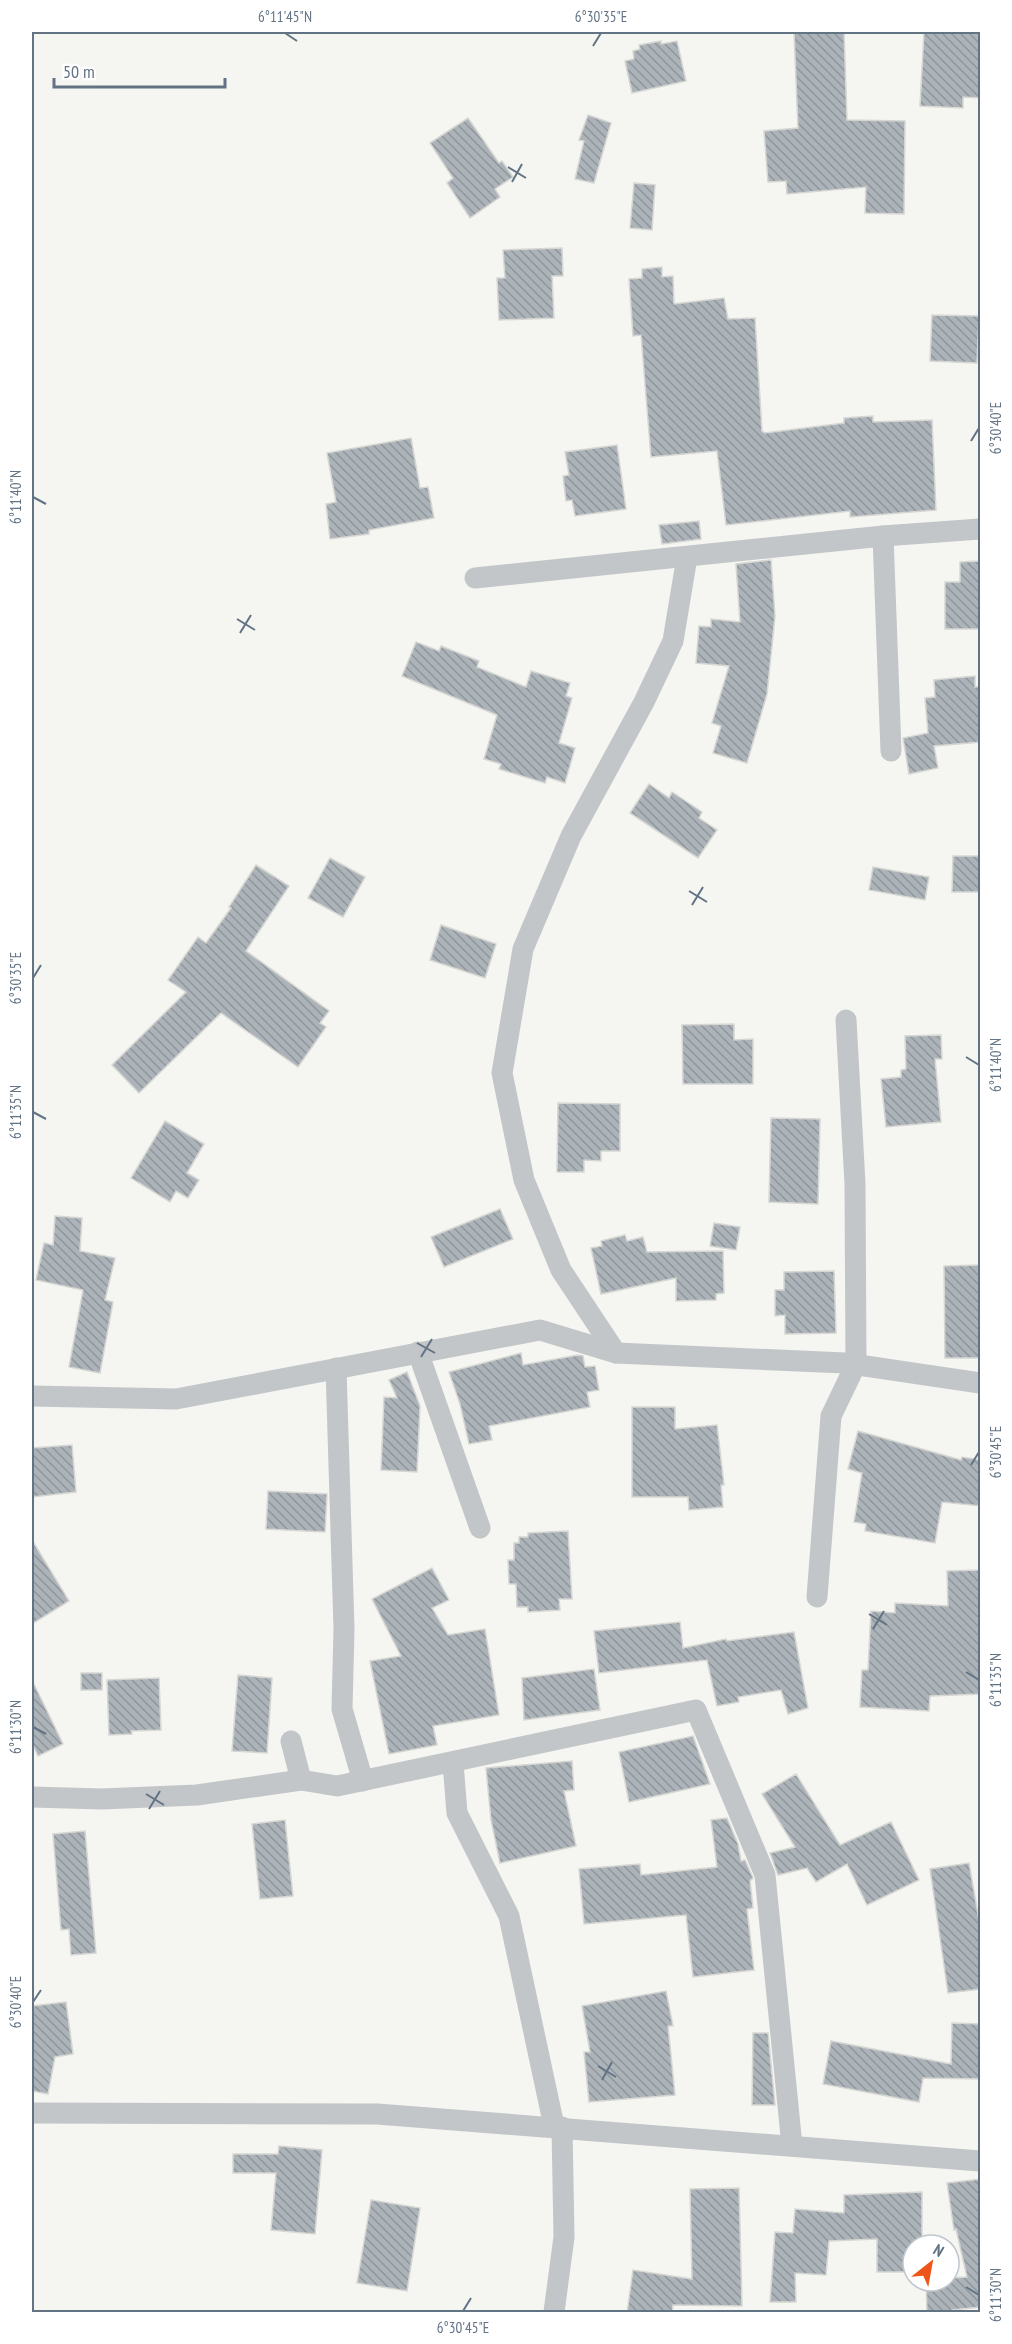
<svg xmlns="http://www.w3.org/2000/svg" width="1012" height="2344" viewBox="0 0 1012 2344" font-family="'PT Sans Narrow',sans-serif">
  <defs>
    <pattern id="building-back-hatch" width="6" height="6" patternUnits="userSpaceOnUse" patternTransform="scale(1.5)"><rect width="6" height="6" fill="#acb3b9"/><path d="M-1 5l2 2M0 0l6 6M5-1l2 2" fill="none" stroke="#8f969c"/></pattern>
  </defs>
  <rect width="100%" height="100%" fill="#f5f5f1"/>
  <g fill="url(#building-back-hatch)" stroke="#d6d6d3" stroke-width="1.5">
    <path d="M794,32H844L847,120L905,121L904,214L865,213L866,187L787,194L786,181L768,182L764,131L798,128Z"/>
    <path d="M924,32H981V98L963,97V108L920,106Z"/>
    <path d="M661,41V44L677,41L686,81L632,93L625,61L634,59L633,51L640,49L639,45Z"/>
    <path d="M588,115L611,123L594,183L575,179L584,141L579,140Z"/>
    <path d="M468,118L499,163L502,161L513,177L495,189L500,197L470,218L447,183L453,178L430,143Z"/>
    <path d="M634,183L655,185L652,230L630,228Z"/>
    <path d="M562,248L563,276H552L554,318L499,320L497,278H505L503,250Z"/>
    <path d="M662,267V277L673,276L674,304L724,298L728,319L755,318L762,431L765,433L844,423V418L873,416V422L932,420L936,510L850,517V511L726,525L717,451L651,457L641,335L633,336L629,279L642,278V269Z"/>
    <path d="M932,315L979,316L977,363L930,361Z"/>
    <path d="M411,438L420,488L428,487L434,518L369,530V534L330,539L326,504L336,502L327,453Z"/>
    <path d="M617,445L626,509L575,516L572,500L566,501L563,476L569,475L565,452Z"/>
    <path d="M699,521L701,539L662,544L659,525Z"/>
    <path d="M771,560L775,616L767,694L747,763L713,753L721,726L712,723L729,666L696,663L699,626L711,627V619L740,622L736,564Z"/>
    <path d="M979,561L981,629H945V582H960V562Z"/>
    <path d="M416,642L439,651L441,646L479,661L477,667L526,687L531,671L570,683L566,696L572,698L559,743L575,748L565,783L547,777L545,783L499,769L501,764L484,759L497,715L402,676Z"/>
    <path d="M975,676V687L981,686V742L934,746L938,768L909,774L903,738L928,733L925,698L935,697L934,680Z"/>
    <path d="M649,784L669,798L672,792L702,812L699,818L717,830L698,858L630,813Z"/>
    <path d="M953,856H981V892H952Z"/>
    <path d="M330,858L365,877L343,917L308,898Z"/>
    <path d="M256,865L289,886L246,951L329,1011L320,1023L326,1027L298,1067L221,1013L139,1093L112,1065L186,992L168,980L198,937L206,943L231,908L229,907Z"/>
    <path d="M873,867L929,877L925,900L869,890Z"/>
    <path d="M441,925L496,944L485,978L430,960Z"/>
    <path d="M734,1024V1040L753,1039V1084H683L682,1025Z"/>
    <path d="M941,1035L942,1059H935L941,1122L886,1127L881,1079L901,1077V1070L906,1069L905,1036Z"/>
    <path d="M558,1103L620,1104V1151H601V1161L584,1160V1172H557Z"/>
    <path d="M771,1118L820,1119L818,1204L769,1202Z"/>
    <path d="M165,1121L204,1144L187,1173L199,1180L188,1198L176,1191L170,1202L131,1178Z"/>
    <path d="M500,1209L513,1239L444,1267L431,1237Z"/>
    <path d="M55,1216L82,1218L80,1251L115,1258L105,1300L113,1302L100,1373L69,1367L83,1290L36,1280L44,1243L53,1245Z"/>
    <path d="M714,1223L740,1227L736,1250L710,1246Z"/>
    <path d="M625,1235L627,1241L643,1237L647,1252L723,1251L724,1293L716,1294V1300L676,1301V1278L601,1294L591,1248L602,1246L601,1241Z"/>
    <path d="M981,1265V1358H945L944,1266Z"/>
    <path d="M834,1271L836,1333L785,1334V1315L775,1316V1290H784V1272Z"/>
    <path d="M521,1353L523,1365L578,1355L583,1356L585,1367L595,1366L599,1390L587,1392L590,1407L489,1426L492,1440L469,1444L460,1404L449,1372Z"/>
    <path d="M407,1372L420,1406L417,1472L381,1470L384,1397L397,1398L389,1380Z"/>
    <path d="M632,1407H675V1429L717,1425L724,1485H721L723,1507L689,1510L688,1497H632Z"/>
    <path d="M858,1431L961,1460L962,1457L981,1460V1506L942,1502L935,1543L865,1531L866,1524L854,1522L862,1473L848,1469Z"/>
    <path d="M72,1445L76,1492L32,1497V1448Z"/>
    <path d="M268,1491L327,1494L325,1532L266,1529Z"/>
    <path d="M568,1531L572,1599H559L560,1610L528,1612V1607H517L516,1584H509L508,1560H514V1543H519V1537H528V1533Z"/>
    <path d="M32,1540L69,1601L32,1624Z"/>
    <path d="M432,1568L449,1600L432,1608L448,1635L485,1629L499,1715L433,1726L437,1745L389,1754L370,1661L401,1656L372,1599Z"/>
    <path d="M981,1570V1694L930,1696L929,1711L860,1707L862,1670H868L871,1611L895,1613V1603L948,1606L947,1571Z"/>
    <path d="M680,1622L683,1648L726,1639L727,1641L794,1632L808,1708L788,1714L781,1690L738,1697L739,1702L717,1706L707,1660L599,1673L594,1631Z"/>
    <path d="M594,1669L600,1710L524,1720L522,1678Z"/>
    <rect x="81" y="1673" width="21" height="17"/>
    <path d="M238,1675L272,1678L267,1753L232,1751Z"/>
    <path d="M159,1678L161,1730L131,1731L132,1734L109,1735L107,1680Z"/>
    <path d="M32,1680L63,1744L38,1756L32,1743Z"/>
    <path d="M693,1736L710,1784L629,1802L619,1752Z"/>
    <path d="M572,1761L574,1790L564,1791L576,1846L500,1863L491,1820L486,1768Z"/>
    <path d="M796,1774L840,1845L891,1822L919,1880L867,1905L847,1864L816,1882L807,1868L778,1875L770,1853L795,1847L762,1794Z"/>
    <path d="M727,1818L738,1844L741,1861L745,1860L753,1878L750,1881L753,1908L747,1909L754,1970L693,1977L686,1915L584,1924L579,1869L640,1864L641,1875L717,1867L711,1820Z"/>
    <path d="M285,1820L293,1896L260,1899L252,1824Z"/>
    <path d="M85,1831L96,1953L71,1955L69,1929L61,1930L53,1834Z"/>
    <path d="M969,1863L981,1931V1989L948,1993L930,1869Z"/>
    <path d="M666,1991L673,2026H668L675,2095L589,2102L584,2052H590L582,2006Z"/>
    <path d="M66,2002L73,2054L55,2057L48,2094L32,2091V2006Z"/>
    <path d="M952,2023L981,2024V2079L923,2078L919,2102L823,2084L831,2041L951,2064Z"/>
    <path d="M753,2033H768L775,2105H752Z"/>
    <path d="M279,2146L322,2150L315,2234L271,2230L276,2173H233V2154H278Z"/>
    <path d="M981,2179V2307L952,2310V2313H927L926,2281H949V2278L967,2277L956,2229L954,2230L947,2183Z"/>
    <path d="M739,2188L742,2306L673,2305L672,2313H627L633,2270L692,2279L690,2189Z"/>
    <path d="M922,2192V2245H913V2272H877V2239L829,2241L826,2275L795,2273L796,2302H770L775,2232L793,2233L795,2209L844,2213V2195Z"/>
    <path d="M371,2200L420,2208L407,2291L357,2283Z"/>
  </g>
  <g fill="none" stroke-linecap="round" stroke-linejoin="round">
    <g stroke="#c2c6c9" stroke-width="21">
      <path d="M883,536L891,751"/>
      <path d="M475,578L883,536L980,529"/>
      <path d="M418,1352L480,1528"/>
      <path d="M616,1353L561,1270L524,1180L502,1073L523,949L571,836L644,702L673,641L687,557"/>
      <path d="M336,1368L344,1629L342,1709L363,1781"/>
      <path d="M32,1396L176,1399L540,1330L616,1353L845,1363L980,1383"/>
      <path d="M817,1597L831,1416L856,1364L855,1184L846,1020"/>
      <path d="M453,1763L457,1813L509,1916L554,2126"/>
      <path d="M301,1780L337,1786L696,1710L765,1875L792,2146"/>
      <path d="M32,1797L102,1799L197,1795L301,1780L291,1741"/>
      <path d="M32,2113L377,2114L980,2161"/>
      <path d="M554,2312L564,2237L562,2127"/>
    </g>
  </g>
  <path fill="none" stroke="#627384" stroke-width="2" d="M285,33L297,41M593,46L601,33M508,167L526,178M512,182L522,164M971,441L979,428M33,497L46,504M237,619L255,630M240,633L251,615M689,891L707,902M692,905L703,887M33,978L41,965M966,1057L979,1065M33,1112L46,1119M417,1343L435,1353M421,1357L432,1339M971,1465L979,1452M869,1614L887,1625M873,1629L884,1611M966,1672L979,1680M33,1727L46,1734M146,1794L164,1805M149,1809L160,1791M33,2002L41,1990M598,2066L616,2077M602,2080L612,2062M966,2287L979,2295M463,2311L471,2298"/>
  <rect width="1012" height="2344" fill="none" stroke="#ffffff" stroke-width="66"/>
  <g transform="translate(931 2263) rotate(31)"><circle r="28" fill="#ffffff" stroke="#c0c7ce" stroke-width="1.5"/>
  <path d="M0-4.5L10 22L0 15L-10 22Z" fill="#ed5519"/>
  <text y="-9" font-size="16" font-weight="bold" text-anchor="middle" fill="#627384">N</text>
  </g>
  <path d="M54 78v9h171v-9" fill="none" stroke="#627384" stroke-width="3"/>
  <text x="63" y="78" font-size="18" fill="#627384" stroke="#ffffff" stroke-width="4.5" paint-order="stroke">50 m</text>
  <rect x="33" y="33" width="946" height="2278" fill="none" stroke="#627384" stroke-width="2"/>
  <g font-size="15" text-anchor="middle" fill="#627384">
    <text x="285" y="22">6°11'45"N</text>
    <text x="601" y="22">6°30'35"E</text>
    <text transform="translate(996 428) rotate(-90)" y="5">6°30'40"E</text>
    <text transform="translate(16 497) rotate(-90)" y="5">6°11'40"N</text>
    <text transform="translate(16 978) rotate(-90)" y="5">6°30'35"E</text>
    <text transform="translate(996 1065) rotate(-90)" y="5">6°11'40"N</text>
    <text transform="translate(16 1112) rotate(-90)" y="5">6°11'35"N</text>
    <text transform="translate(996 1452) rotate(-90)" y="5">6°30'45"E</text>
    <text transform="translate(996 1680) rotate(-90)" y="5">6°11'35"N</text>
    <text transform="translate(16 1727) rotate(-90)" y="5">6°11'30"N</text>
    <text transform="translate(16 2002) rotate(-90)" y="5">6°30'40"E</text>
    <text transform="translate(996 2295) rotate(-90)" y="5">6°11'30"N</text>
    <text x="463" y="2333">6°30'45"E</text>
  </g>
</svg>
